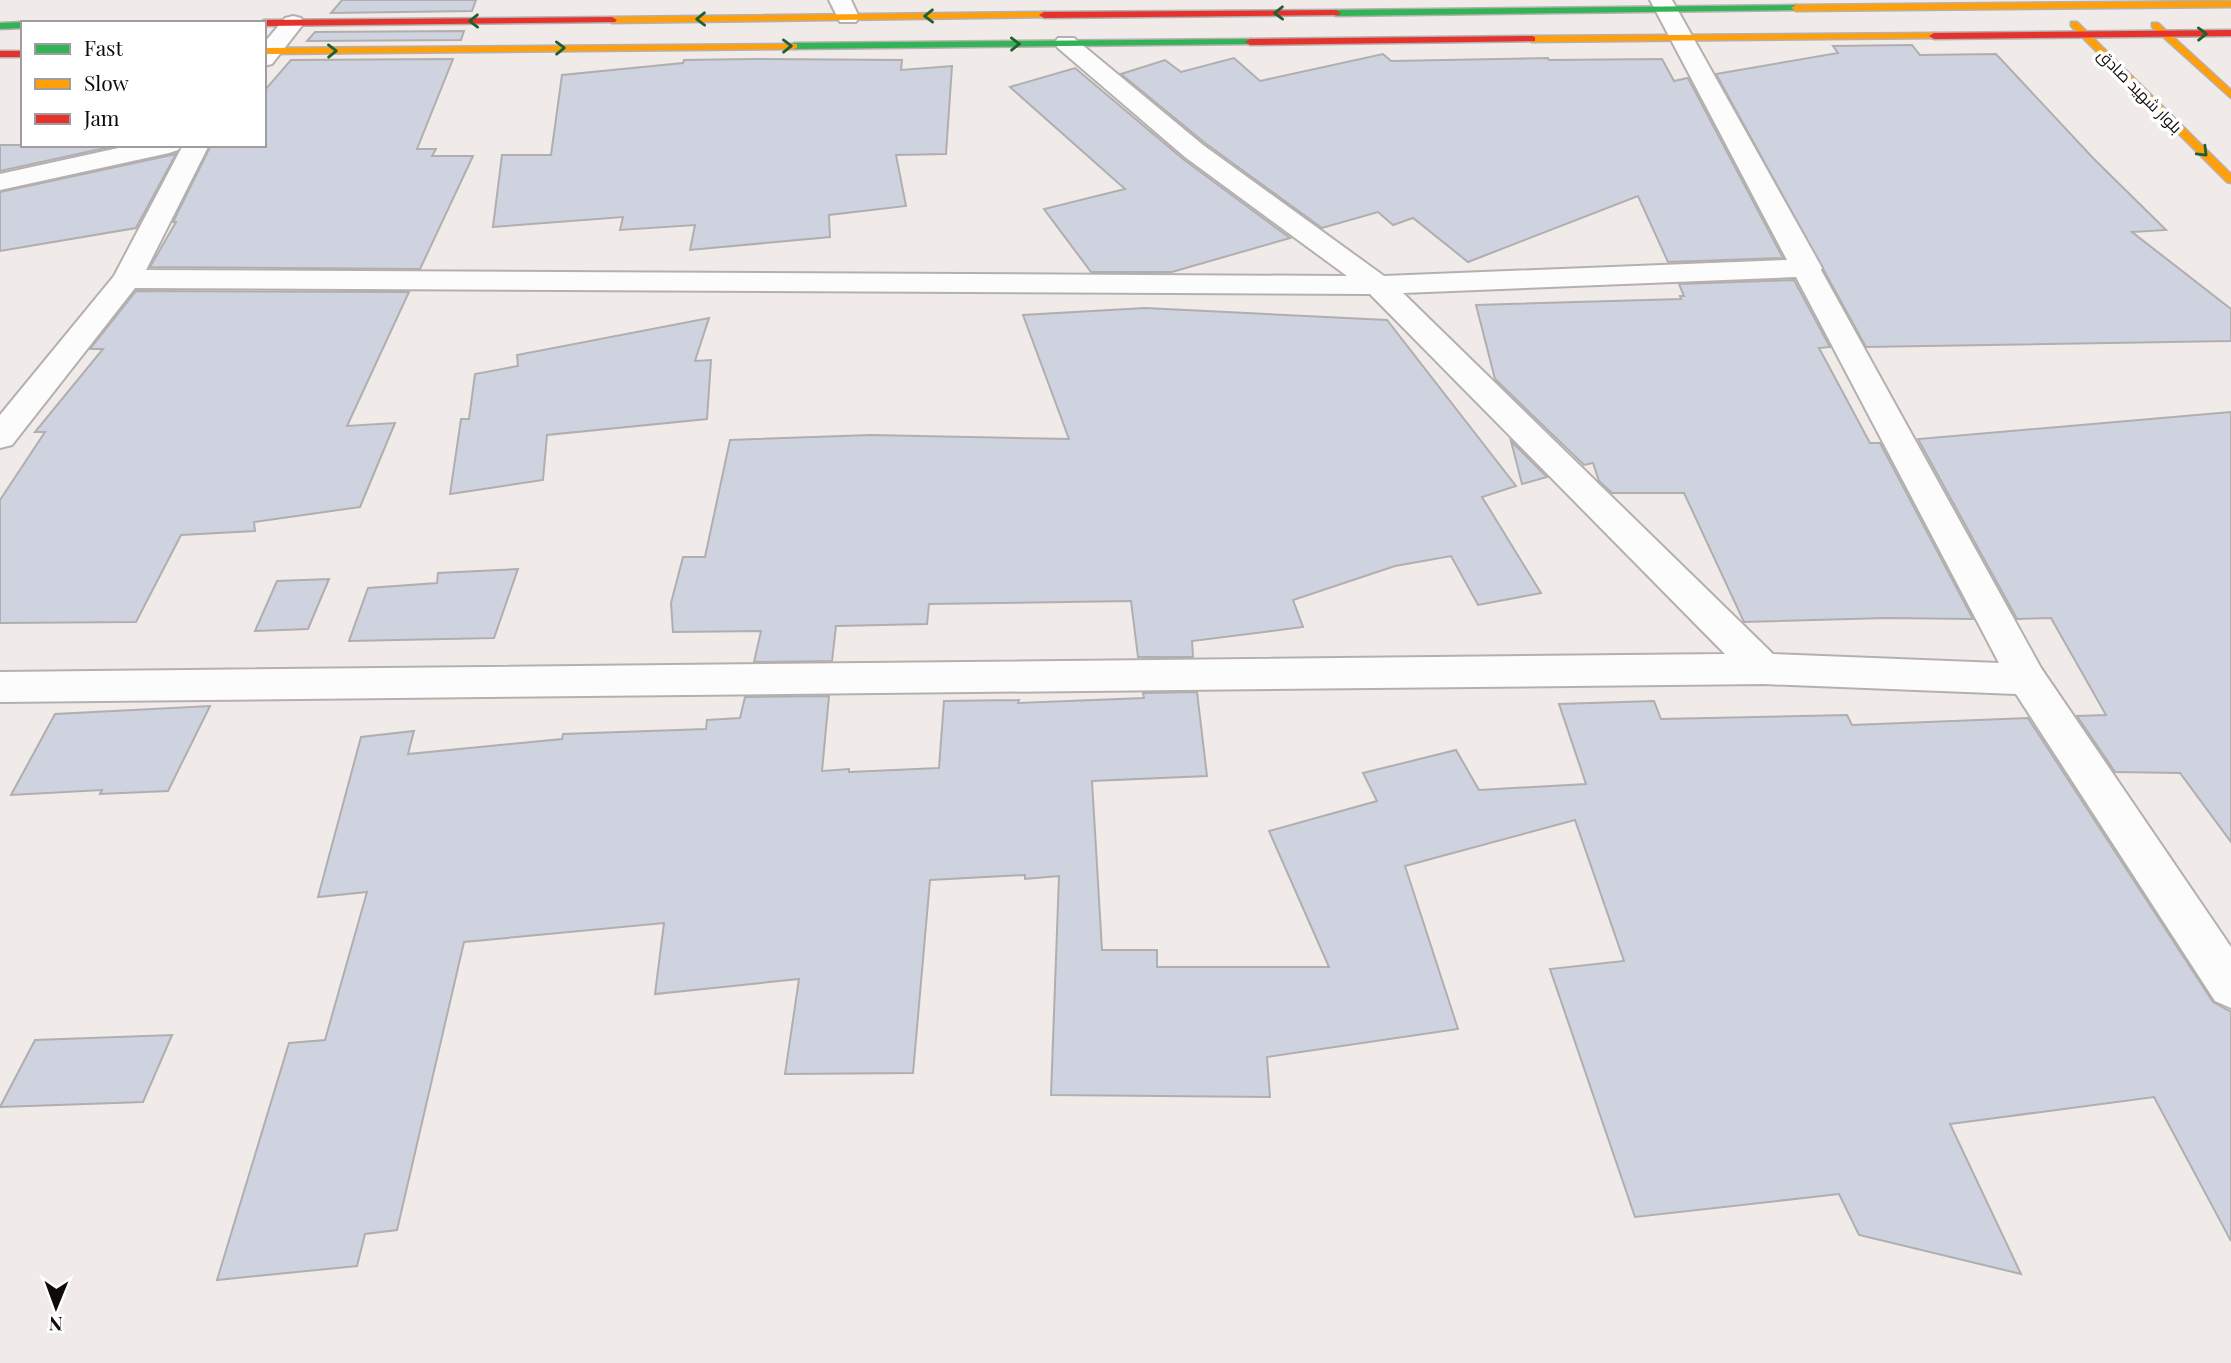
<svg xmlns="http://www.w3.org/2000/svg" width="2231" height="1363" viewBox="0 0 2231 1363" font-family="'Playfair Display',Cairo,serif">
  <rect width="100%" height="100%" fill="#f0eae8"/>
  <g fill="#ced3df" stroke="#b0aeaf" stroke-width="2">
    <path d="M342,0H476L472,11L331,13Z"/>
    <path d="M464,31L461,40L307,41L315,32Z"/>
    <path d="M1912,45L1920,55L1996,54L2093,158L2166,230L2132,232L2231,309V341L1866,347L1716,74L1838,53L1833,46Z"/>
    <path d="M1383,54L1391,61L1548,58L1549,60L1662,59L1674,81L1688,78L1783,258L1668,262L1638,196L1468,262L1413,218L1393,225L1378,212L1322,228L1205,143L1121,74L1165,60L1181,72L1234,58L1260,81Z"/>
    <path d="M453,59L417,149H436L432,156H473L420,269L150,267L176,222H173L211,145H264V91L291,60Z"/>
    <path d="M753,59L902,60L901,70L952,66L946,154L896,155L906,206L829,215L830,237L690,250L695,225L620,230L623,217L493,227L502,155H551L562,75L683,63L684,60Z"/>
    <path d="M1075,68L1183,159L1290,238L1172,272H1091L1044,209L1125,189L1010,87Z"/>
    <path d="M0,145H119L0,171Z"/>
    <path d="M176,154L136,228L0,251V192Z"/>
    <path d="M1794,280L1830,347L1819,348L1870,443H1880L1973,619L1886,618L1744,622L1684,493H1612L1599,481L1593,463L1584,465L1495,379L1476,305L1681,299L1680,296H1684L1679,284Z"/>
    <path d="M136,291L409,292L347,426L395,423L360,507L254,522L255,531L181,535L136,622L0,623V500L45,432H35L103,349H90Z"/>
    <path d="M1145,308L1387,320L1516,486L1482,497L1541,593L1478,605L1451,556L1395,566L1293,600L1303,627L1192,641L1193,657H1138L1131,601L929,604L927,624L836,626L832,661L754,662L761,631L673,632L671,603L683,557H705L730,440L871,435L1069,439L1023,315Z"/>
    <path d="M709,318L695,361L711,360L707,419L547,435L543,480L450,494L461,419H469L475,374L518,366L517,355Z"/>
    <path d="M2231,412V842L2180,773L2115,772L2077,716L2106,715L2051,618L2017,619L1918,439Z"/>
    <path d="M1511,441L1547,477L1522,484Z"/>
    <path d="M518,569L494,638L349,641L368,588L437,583L438,573Z"/>
    <path d="M329,579L308,629L255,631L277,581Z"/>
    <path d="M1197,692L1207,776L1092,781L1102,950H1157V967H1329L1269,831L1377,801L1363,773L1456,750L1479,790L1586,784L1559,704L1654,701L1661,719L1847,715L1852,725L2028,718L2213,1002L2231,1012V1241L2154,1097L1950,1124L2021,1274L1859,1235L1839,1194L1635,1217L1550,969L1624,961L1575,820L1405,866L1458,1029L1267,1057L1270,1097L1051,1095L1059,876L1025,879V875L930,880L913,1073L785,1074L799,979L655,994L664,923L464,942L397,1230L365,1234L357,1266L217,1280L289,1043L325,1040L367,892L318,897L361,737L414,731L408,754L562,739L563,734L706,729L707,720L740,718L745,697L829,696L822,771L849,769V772L939,768L944,701L1019,700L1018,703L1144,698L1143,693Z"/>
    <path d="M210,706L168,791L100,794L102,790L11,795L55,714Z"/>
    <path d="M172,1035L143,1102L0,1107L35,1040Z"/>
  </g>
  <g fill="none" stroke-linecap="round" stroke-linejoin="round">
    <defs>
      <g id="street">
        <path d="M829,0H851L859,17L856,22H840Z"/>
        <path d="M1650,0H1672L1822,268L1821,270L2041,668L2231,947V1008L2215,1001L2016,694L1764,684L0,702V672L1725,654L1370,294L135,288L12,445L0,448V415L114,276L183,145H209L146,270L1347,276L1185,157L1058,48L1054,43L1058,38H1074L1203,145L1384,276L1787,260ZM1796,277L1999,663L1773,654L1403,293Z"/>
        <path d="M293,16L301,18L304,23L272,64L264,66V43L285,18Z"/>
        <path d="M132,145H182L178,150L169,153L0,190V174Z"/>
      </g>
      <g id="fast">
        <path d="M1796,5L1799,6V10L1336,16L1331,13L1336,10Z"/>
        <path d="M23,22L25,23H23V28L0,29V23Z"/>
        <path d="M1250,39L1253,40V44L794,49L789,46L794,43Z"/>
      </g>
      <g id="slow">
        <path d="M2231,1V7L1796,11L1791,8L1796,5Z"/>
        <path d="M1044,12L1047,13V17L612,23L607,20L612,17Z"/>
        <path d="M2071,22H2077L2231,174V183L2227,182L2071,26Z"/>
        <path d="M2152,23H2158L2231,90V98L2152,27Z"/>
        <path d="M1934,33L1937,34V38L1532,42L1527,39L1532,36Z"/>
        <path d="M797,44V48L794,49L264,54V48Z"/>
      </g>
      <g id="jam">
        <path d="M1336,10L1341,13L1339,15L1044,18L1039,15L1044,12Z"/>
        <path d="M612,17L617,20L615,22L264,26V23H259L264,20Z"/>
        <path d="M2231,30V36L1934,39L1929,36L1934,33Z"/>
        <path d="M1532,36L1535,37V41L1250,45L1245,42L1250,39Z"/>
        <rect x="0" y="51" width="23" height="6"/>
      </g>
    </defs>
    <use href="#street" stroke="#b5b0af" stroke-width="4"/>
    <use href="#fast" stroke="#b5b0af" stroke-width="3"/>
    <use href="#slow" stroke="#b5b0af" stroke-width="3"/>
    <use href="#jam" stroke="#b5b0af" stroke-width="3"/>
    <use href="#street" fill="#fdfcfc" fill-rule="evenodd"/>
    <use href="#fast" fill="#30b455" fill-rule="evenodd"/>
    <use href="#slow" fill="#ff9f0a" fill-rule="evenodd"/>
    <use href="#jam" fill="#e5322d" fill-rule="evenodd"/>
  </g>
  <defs><path id="oneway-chevron" d="M-2-3.5L2.5 0L-2 3.5" fill="none" stroke-width="1.6" stroke-linecap="round" stroke-linejoin="round" transform="scale(1.75)"/></defs>
  <g stroke="#1f602f">
    <use href="#oneway-chevron" transform="translate(1279 13) rotate(179)"/>
    <use href="#oneway-chevron" transform="translate(929 16) rotate(179)"/>
    <use href="#oneway-chevron" transform="translate(701 19) rotate(179)"/>
    <use href="#oneway-chevron" transform="translate(474 21) rotate(179)"/>
    <use href="#oneway-chevron" transform="translate(2202 34) rotate(-1)"/>
    <use href="#oneway-chevron" transform="translate(1015 44) rotate(-1)"/>
    <use href="#oneway-chevron" transform="translate(787 46) rotate(-1)"/>
    <use href="#oneway-chevron" transform="translate(560 48) rotate(-1)"/>
    <use href="#oneway-chevron" transform="translate(332 51) rotate(-1)"/>
    <use href="#oneway-chevron" transform="translate(2203 152) rotate(45)"/>
  </g>
  <g text-anchor="middle" stroke-width="7" stroke-linejoin="round" paint-order="stroke">
    <g font-size="16" fill="#0e0b09" stroke="#fff">
      <text transform="translate(2140 91) rotate(45)" y="6">بلوار شهید صادق</text>
    </g>
  </g>
  <rect x="21" y="21" width="245" height="126" fill="#ffffff" stroke="#9f9d9d" stroke-width="2"/>
  <rect x="35" y="44" width="35" height="10" fill="#30b455" stroke="#9f9d9d" stroke-width="2"/>
  <text x="84" y="56" font-size="21" fill="#0e0b09">Fast</text>
  <rect x="35" y="79" width="35" height="10" fill="#ff9f0a" stroke="#9f9d9d" stroke-width="2"/>
  <text x="84" y="91" font-size="21" fill="#0e0b09">Slow</text>
  <rect x="35" y="114" width="35" height="10" fill="#e5322d" stroke="#9f9d9d" stroke-width="2"/>
  <text x="84" y="126" font-size="21" fill="#0e0b09">Jam</text>
  <g transform="translate(56 1307) rotate(181)" stroke="#ffffff" stroke-width="5" paint-order="stroke">
  <path d="M0-5L12 26L0 18L-12 26Z" fill="#0e0b09"/>
  <text y="-10" font-size="19" font-weight="bold" text-anchor="middle" fill="#0e0b09">N</text>
  </g>
</svg>
